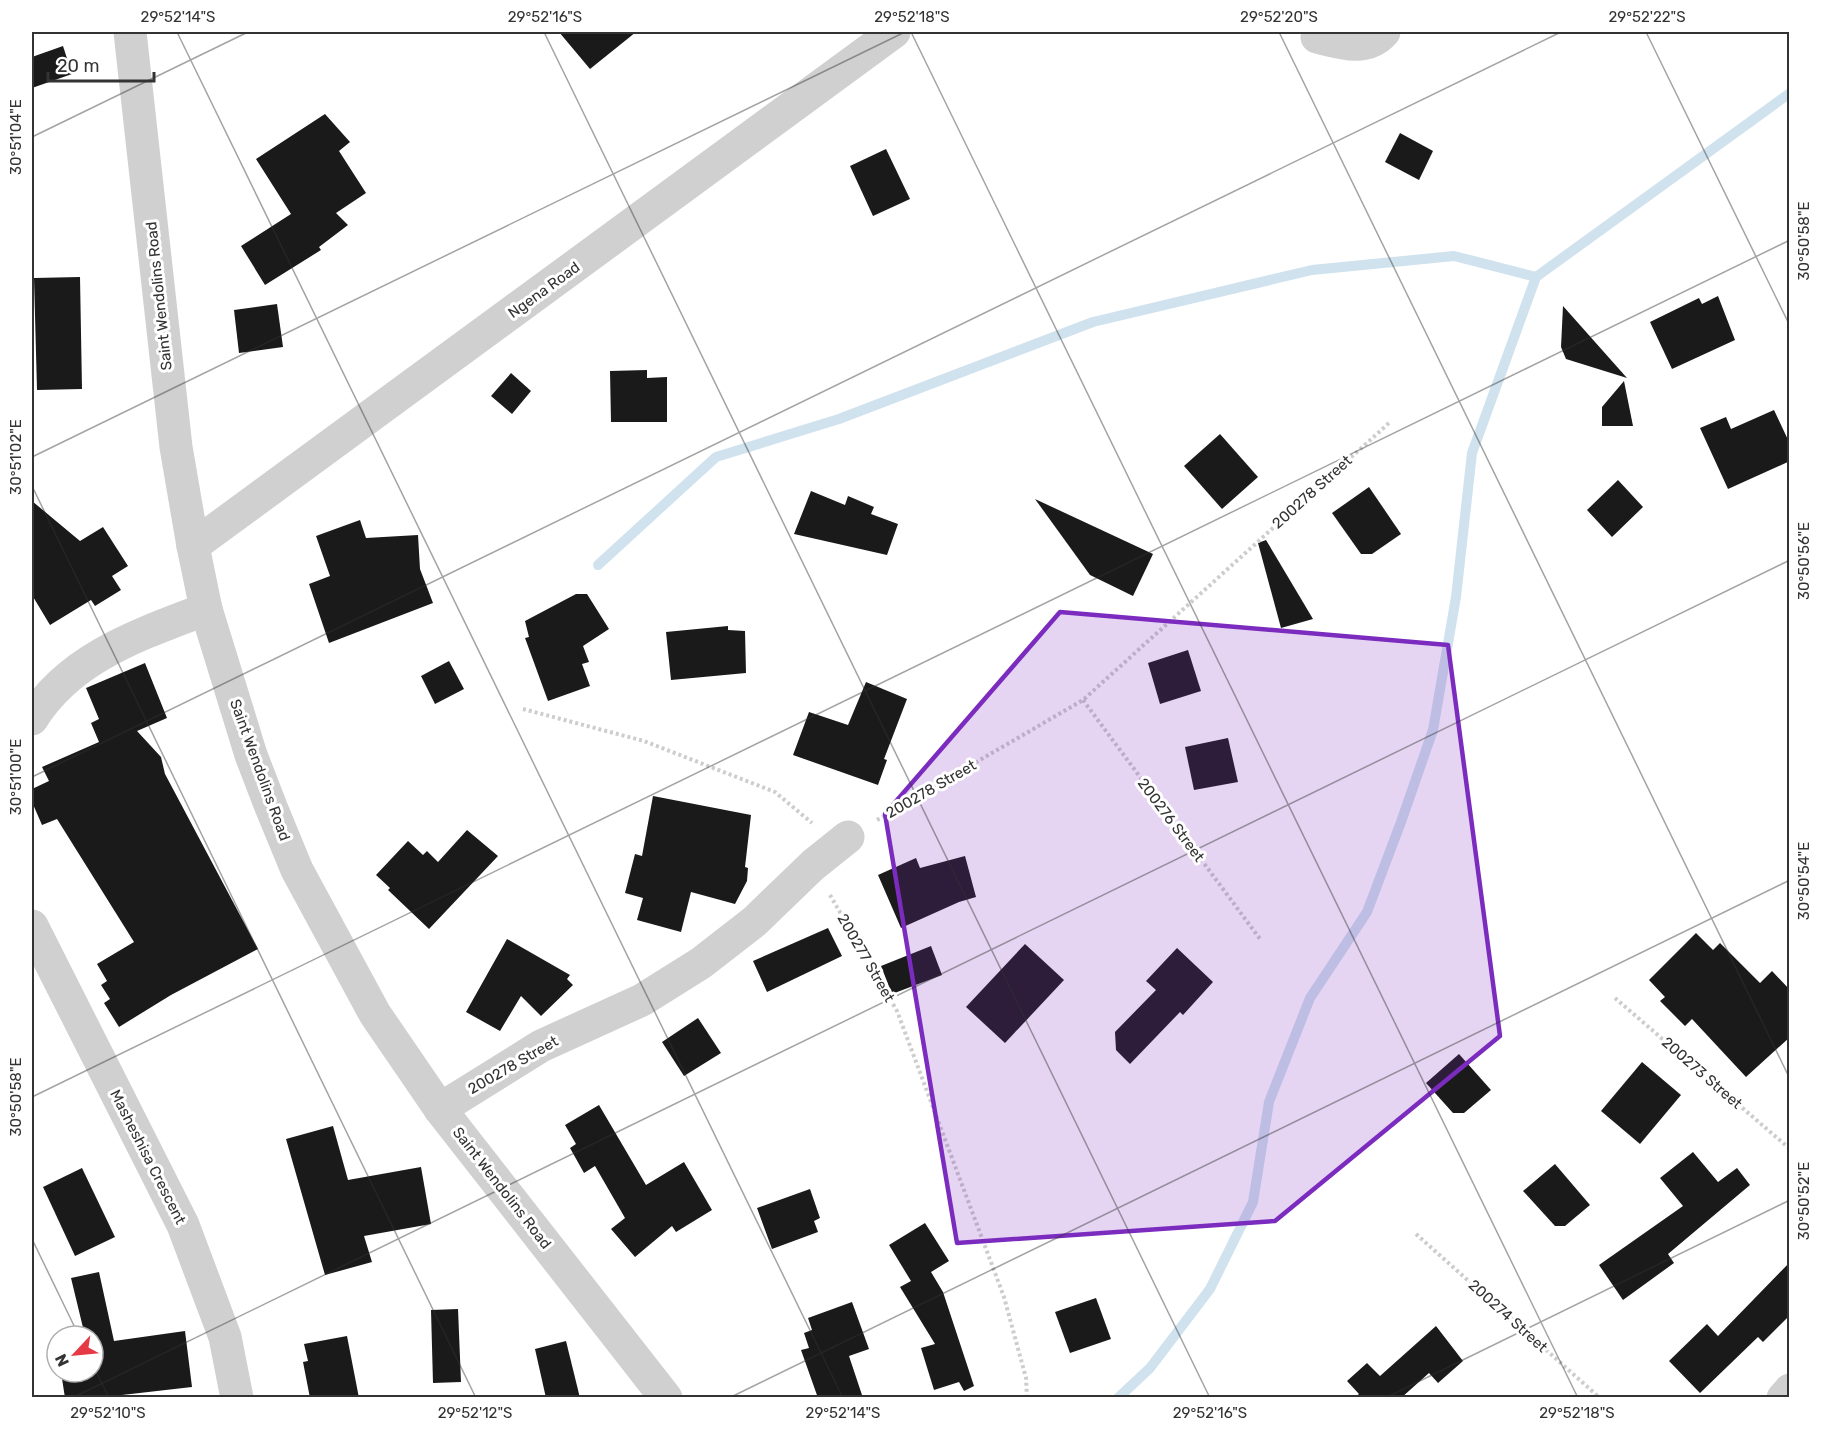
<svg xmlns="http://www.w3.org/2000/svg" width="1821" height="1429" viewBox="0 0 1821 1429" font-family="Rubik,sans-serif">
  <rect width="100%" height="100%" fill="#fff"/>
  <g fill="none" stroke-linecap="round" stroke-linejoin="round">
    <g stroke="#cfe2ee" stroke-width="10">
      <path d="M598,565L716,457L839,419L1093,322L1312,270L1454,256L1536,277"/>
      <path d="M1118,1398L1150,1368L1210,1289L1253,1202L1269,1102L1310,998L1367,912L1401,822L1433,730L1456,597L1472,453L1536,277L1790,93"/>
    </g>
  </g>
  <g fill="#1a1a1a">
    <path d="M559,32H636L590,69Z"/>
    <path d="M63,46L72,74L32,88V57Z"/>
    <path d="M325,114L350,142L339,151L366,193L336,213L348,225L319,247L321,250L265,285L241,246L291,214L256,159Z"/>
    <path d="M1400,133L1433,151L1419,180L1385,162Z"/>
    <path d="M886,149L910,199L873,216L850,166Z"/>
    <path d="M80,277L82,389L37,390L34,278Z"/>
    <path d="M1718,296L1735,340L1672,369L1650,322L1699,298L1702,304Z"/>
    <path d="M277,304L283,347L239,353L234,310Z"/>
    <path d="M1563,306L1627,378L1566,359L1561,347Z"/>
    <path d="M647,370V378L667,377V422H611L610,371Z"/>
    <path d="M511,373L531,391L512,414L491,396Z"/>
    <path d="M1624,381L1633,426H1602V407Z"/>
    <path d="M1774,410L1790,444V461L1728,489L1700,428L1726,417L1731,429Z"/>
    <path d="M1220,434L1258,477L1222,509L1184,466Z"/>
    <path d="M1618,480L1643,507L1612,537L1587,510Z"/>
    <path d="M1369,487L1401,534L1372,554H1361L1332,513Z"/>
    <path d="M811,491L845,505L848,496L874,507L871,514L898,524L887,555L794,534Z"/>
    <path d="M1035,499L1153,554L1133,596L1090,575Z"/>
    <path d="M32,501L80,541L103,527L128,566L112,576L121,590L95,606L91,600L50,625L32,595Z"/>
    <path d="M360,520L366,538L418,535L420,569L433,603L329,643L309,584L330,576L316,536Z"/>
    <path d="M1266,540L1313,619L1281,628L1258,543Z"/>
    <path d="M576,594H587L609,629L583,646L589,662L582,664L590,686L548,701L525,638L529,637L525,621Z"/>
    <path d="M728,626V630L745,631L746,673L671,680L666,632Z"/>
    <path d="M1188,650L1201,691L1160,704L1148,663Z"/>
    <path d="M449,661L464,689L435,704L421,676Z"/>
    <path d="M145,663L167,718L137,731L161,757L165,774L258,949L171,995L119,1027L104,1003L110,999L101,985L107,981L97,964L134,942L57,819L42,825L32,802V789L49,781L42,767L99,742L91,723L99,719L86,688Z"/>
    <path d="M866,682L907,699L884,759L887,760L878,785L793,755L809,712L848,725Z"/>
    <path d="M1228,738L1238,782L1194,790L1185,747Z"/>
    <path d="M653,796L751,815L745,867L748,868L747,881L735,904L691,892L681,932L637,920L643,898L625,893L635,854L642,856Z"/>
    <path d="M467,830L498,856L429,929L388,890L390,888L376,875L408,841L423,855L427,851L438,862Z"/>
    <path d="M965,856L976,897L959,902L901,928L878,875L916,858L920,868Z"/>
    <path d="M828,928L842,956L767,992L753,961Z"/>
    <path d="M1696,933L1713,950L1720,943L1760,983L1772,971L1790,990V1037L1746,1077L1692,1019L1685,1026L1660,1001L1665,997L1649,980Z"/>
    <path d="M507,939L570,975L567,979L573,985L541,1016L521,996L500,1031L466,1012Z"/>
    <path d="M1025,944L1064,980L1005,1043L966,1007Z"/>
    <path d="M931,946L942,975L892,994L881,966Z"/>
    <path d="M1177,948L1213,982L1183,1015L1180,1012L1130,1064L1116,1050L1115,1032L1156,990L1146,981Z"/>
    <path d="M698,1018L721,1053L684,1076L662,1042Z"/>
    <path d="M1459,1054L1491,1090L1464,1113H1453L1426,1083Z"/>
    <path d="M1642,1062L1681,1095L1640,1144L1601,1111Z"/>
    <path d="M599,1105L646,1185L684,1162L712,1210L676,1232L672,1226L635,1257L611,1229L625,1218L595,1166L584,1173L570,1148L576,1144L565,1125Z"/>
    <path d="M333,1126L348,1180L421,1167L431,1224L364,1236L372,1262L325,1275L286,1139Z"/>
    <path d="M1693,1152L1718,1182L1737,1168L1750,1185L1668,1254L1674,1263L1623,1300L1599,1265L1683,1206L1660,1178Z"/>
    <path d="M1555,1164L1590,1205L1565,1226H1555L1523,1191Z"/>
    <path d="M82,1168L115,1237L75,1256L43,1187Z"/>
    <path d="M810,1189L820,1218L814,1221L818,1232L772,1249L757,1208Z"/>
    <path d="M925,1223L949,1261L931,1272L943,1292L974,1386L964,1391L959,1382L934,1390L921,1348L935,1344L900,1287L911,1281L889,1245Z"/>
    <path d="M1790,1262V1315L1763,1342L1758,1337L1700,1393L1669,1361L1707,1324L1718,1336Z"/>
    <path d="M99,1272L114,1341L185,1331L192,1387L122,1395V1398H65L61,1372H93V1336H82H85L71,1278Z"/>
    <path d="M1096,1298L1111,1339L1070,1353L1055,1312Z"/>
    <path d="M852,1302L869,1349L849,1356L863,1398H818L801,1350L809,1348L804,1333L812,1330L808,1318Z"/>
    <path d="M458,1309L461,1382L433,1383L431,1310Z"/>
    <path d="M1436,1326L1463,1361L1438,1383L1429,1373L1401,1398H1354L1359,1394L1347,1381L1367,1363L1380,1376Z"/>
    <path d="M347,1336L359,1398H310L303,1362L308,1361L304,1344Z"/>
    <path d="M566,1341L580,1398H546L535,1349Z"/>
  </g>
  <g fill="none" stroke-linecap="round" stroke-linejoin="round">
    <g stroke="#cdcdcd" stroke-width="4" stroke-dasharray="3 3" stroke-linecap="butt">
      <path d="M1083,700L1260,939"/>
      <path d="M523,709L644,741L775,792L812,823"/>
      <path d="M877,820L1083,700L1389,423"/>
      <path d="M830,895L897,1011L1004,1297L1026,1378L1027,1398"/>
      <path d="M1615,998L1790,1149"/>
      <path d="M1416,1234L1600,1398"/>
    </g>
    <g stroke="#d0d0d0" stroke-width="33">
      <path d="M130,32L176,447L193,546L206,609L251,755L271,807L297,870L375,1014L440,1109L666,1398"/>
      <path d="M1317,37C1341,43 1366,52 1384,32"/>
      <path d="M193,546L894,32"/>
      <path d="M32,719C70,657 141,634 206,609"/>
      <path d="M32,926L183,1225L225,1337L237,1398"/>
      <path d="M440,1109L541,1046L642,1000L701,963L755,921L813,865L848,837"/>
      <path d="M1783,1398L1790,1390"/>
    </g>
  </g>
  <path fill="#7b2cbf" fill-opacity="0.2" stroke="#7b2cbf" stroke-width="4.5" stroke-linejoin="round" d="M1060,612L1448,645L1500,1036L1275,1221L957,1243L885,814Z"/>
  <path fill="none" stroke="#333" stroke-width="1.5" stroke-opacity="0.45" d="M177,32L843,1398M544,32L1210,1398M911,32L1578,1398M1279,32L1790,1079M1646,32L1790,326M32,137L248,32M32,457L905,32M32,486L476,1398M32,777L1561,32M32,1097L1790,240M32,1239L79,1336M93,1365L109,1398M72,1398L1790,560M729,1398L1790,880M1385,1398L1790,1200"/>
  <g text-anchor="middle" stroke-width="6" stroke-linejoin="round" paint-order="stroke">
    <g font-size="15" fill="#333" stroke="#fff">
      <text transform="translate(544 290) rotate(-36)" y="5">Ngena Road</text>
      <text transform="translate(159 296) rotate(-96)" y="5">Saint Wendolins Road</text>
      <text transform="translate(1312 492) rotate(-42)" y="5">200278 Street</text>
      <text transform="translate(260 770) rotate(70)" y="5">Saint Wendolins Road</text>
      <text transform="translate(931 789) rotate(-30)" y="5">200278 Street</text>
      <text transform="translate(1171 820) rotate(53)" y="5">200276 Street</text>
      <text transform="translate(866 958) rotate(60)" y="5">200277 Street</text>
      <text transform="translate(513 1065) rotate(-30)" y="5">200278 Street</text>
      <text transform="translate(1702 1073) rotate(41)" y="5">200273 Street</text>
      <text transform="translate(148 1157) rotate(63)" y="5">Masheshisa Crescent</text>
      <text transform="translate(502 1188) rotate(52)" y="5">Saint Wendolins Road</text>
      <text transform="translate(1508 1316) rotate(42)" y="5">200274 Street</text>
    </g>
  </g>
  <rect width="1821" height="1429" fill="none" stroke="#ffffff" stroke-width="66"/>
  <g transform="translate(75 1354) rotate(244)"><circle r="28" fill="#ffffff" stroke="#adadad" stroke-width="1.5"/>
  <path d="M0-4.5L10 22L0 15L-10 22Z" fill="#e63946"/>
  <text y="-9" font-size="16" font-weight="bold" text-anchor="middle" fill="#333333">N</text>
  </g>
  <path d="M48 72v9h106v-9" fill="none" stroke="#333333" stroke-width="3"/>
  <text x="57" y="72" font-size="18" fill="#333333" stroke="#ffffff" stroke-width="4.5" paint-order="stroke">20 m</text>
  <rect x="33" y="33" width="1755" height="1363" fill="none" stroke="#333" stroke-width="2"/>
  <g font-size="15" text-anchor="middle" fill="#333">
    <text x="178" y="22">29°52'14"S</text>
    <text x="545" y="22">29°52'16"S</text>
    <text x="912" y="22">29°52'18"S</text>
    <text x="1279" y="22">29°52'20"S</text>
    <text x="1647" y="22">29°52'22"S</text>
    <text transform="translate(16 137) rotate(-90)" y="5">30°51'04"E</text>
    <text transform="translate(1804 241) rotate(-90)" y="5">30°50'58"E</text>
    <text transform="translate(16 457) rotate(-90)" y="5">30°51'02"E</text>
    <text transform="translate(1804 561) rotate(-90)" y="5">30°50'56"E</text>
    <text transform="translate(16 777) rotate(-90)" y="5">30°51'00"E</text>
    <text transform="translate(1804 881) rotate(-90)" y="5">30°50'54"E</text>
    <text transform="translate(16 1097) rotate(-90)" y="5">30°50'58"E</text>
    <text transform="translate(1804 1201) rotate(-90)" y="5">30°50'52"E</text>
    <text x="108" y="1418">29°52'10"S</text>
    <text x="475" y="1418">29°52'12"S</text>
    <text x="843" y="1418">29°52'14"S</text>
    <text x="1210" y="1418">29°52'16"S</text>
    <text x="1577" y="1418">29°52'18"S</text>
  </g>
</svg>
